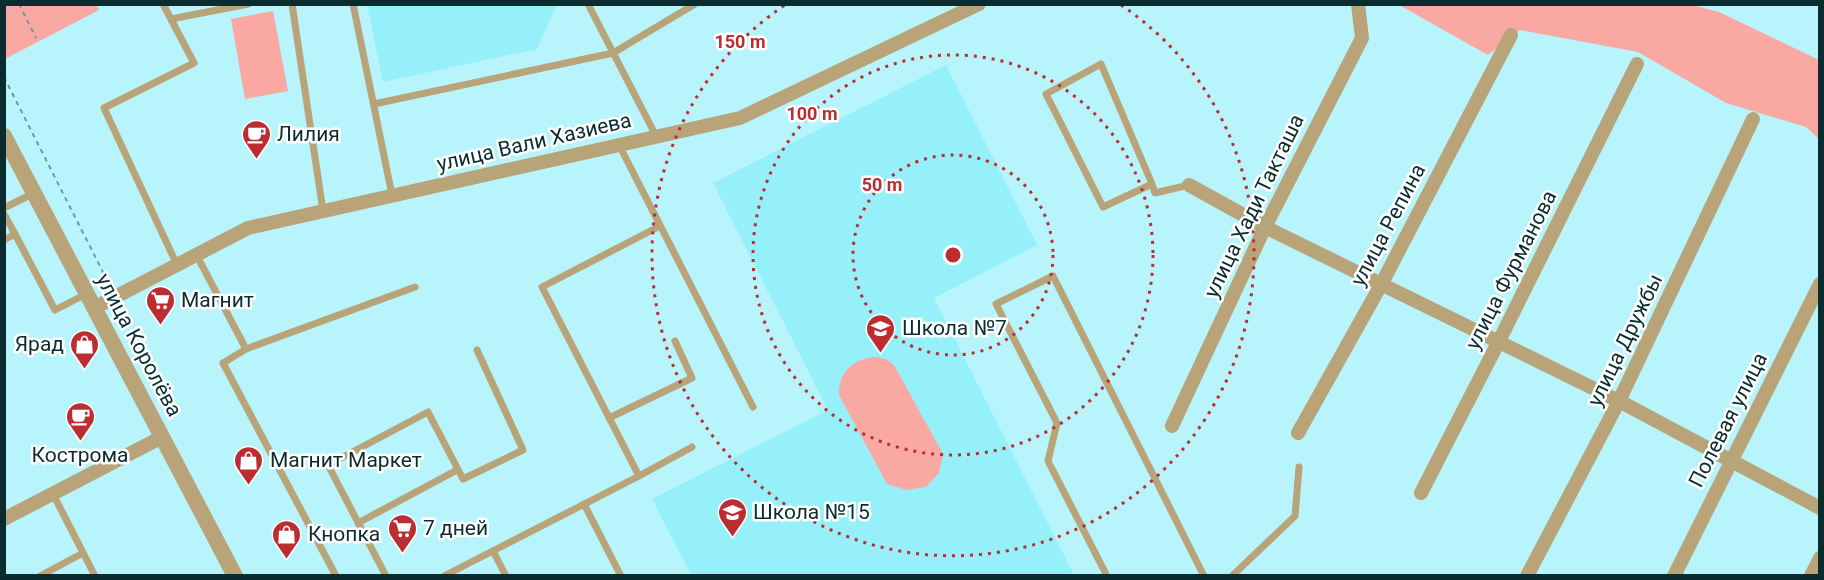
<svg xmlns="http://www.w3.org/2000/svg" width="1824" height="580" viewBox="0 0 1824 580" font-family="Roboto,sans-serif">
  <rect width="100%" height="100%" fill="#b7f4fb"/>
  <g fill="#95f0fa">
    <path d="M367,5V4L557,5L537,49L383,82Z"/>
    <path d="M946,65L1037,245L934,298L1074,575H691L652,499L828,410L713,183Z"/>
  </g>
  <g fill="#faa9a2">
    <path d="M1689,4L1719,12L1819,60V139L1806,127L1726,103L1638,52L1520,30L1488,55L1399,5Z"/>
    <path d="M4,5H96L99,10L5,59Z"/>
    <path d="M273,11L288,91L245,99L231,19Z"/>
    <path d="M876,357L886,359L894,365L943,454L939,473L926,487L906,490L887,484L839,395C838,372 854,358 876,357Z"/>
  </g>
  <g fill="none" stroke-linecap="round" stroke-linejoin="round">
    <g stroke="#699a9f" stroke-width="2" stroke-dasharray="4.5 4.5" stroke-linecap="butt">
      <path d="M19,4L36,38"/>
      <path d="M4,77L110,286"/>
    </g>
    <g stroke="#b9a479" stroke-width="7">
      <path d="M163,4L194,63L104,108L177,265"/>
      <path d="M292,4L323,211"/>
      <path d="M353,4L392,195"/>
      <path d="M588,4L656,136"/>
      <path d="M171,19L248,4"/>
      <path d="M374,104L613,53L695,4"/>
      <path d="M619,145L753,407"/>
      <path d="M1152,184L1103,207L1046,94L1101,64L1152,184L1155,193L1189,185"/>
      <path d="M4,208L34,193"/>
      <path d="M4,214L15,234L4,240"/>
      <path d="M15,234L55,310L86,294"/>
      <path d="M196,254L246,349L223,363L336,576"/>
      <path d="M246,349L415,287"/>
      <path d="M609,418L692,378L675,341"/>
      <path d="M639,476L692,447"/>
      <path d="M53,494L95,576"/>
      <path d="M584,504L621,576"/>
      <path d="M358,523L457,470"/>
      <path d="M493,551L506,576"/>
      <path d="M40,576L83,553"/>
      <path d="M386,576L328,465L428,412L463,479L523,450L477,350"/>
      <path d="M444,576L639,476L542,287L660,226"/>
      <path d="M1107,576L1048,461L1057,423L996,304L1053,276L1204,576"/>
      <path d="M1232,576L1295,516L1299,467"/>
    </g>
    <g stroke="#b9a479" stroke-width="14">
      <path d="M1189,185L1265,227L1619,401L1820,508"/>
      <path d="M94,308L248,228L740,118L979,4"/>
      <path d="M1172,426L1265,227L1362,38L1358,4"/>
      <path d="M1298,433L1382,283L1511,35"/>
      <path d="M1421,493L1499,341L1637,64"/>
      <path d="M4,519L162,437"/>
      <path d="M1527,576L1619,401L1753,119"/>
      <path d="M1674,576L1820,284"/>
      <path d="M1811,576L1820,558"/>
    </g>
    <path stroke="#b9a479" stroke-width="16" d="M4,136L235,576"/>
  </g>
  <g fill="none" stroke="#bc2d31" stroke-width="3" stroke-dasharray="3 6">
    <circle cx="953" cy="255" r="100"/>
    <circle cx="953" cy="255" r="200"/>
    <path d="M1121 5A301 301 0 1 1 785 5"/>
  </g>
  <defs>
    <symbol id="cafe-pin" viewBox="-11 -11 22 30"><path d="M0 17L-7.5 6A9.5 9.5 0 1 1 7.5 6Z" fill="#bc2d31" stroke="#fff"/><path d="M-5.5-4.5H6V0H3Q3 3.5 0 3.5H-2.5Q-5.5 3.5-5.5 0ZM3-3.2v2h1.7v-2ZM-6 4.5H4V6H-6Z" fill="#fff"/></symbol>
    <symbol id="supermarket-pin" viewBox="-11 -11 22 30"><path d="M0 17L-7.5 6A9.5 9.5 0 1 1 7.5 6Z" fill="#bc2d31" stroke="#fff"/><path d="M-6-5.5h2.5l.6 2H6L4.5 2H-2.5L-4.4-4H-6ZM-1.5 3.2a1.3 1.3 0 1 0 .1 0ZM3 3.2a1.3 1.3 0 1 0 .1 0Z" fill="#fff"/></symbol>
    <symbol id="school-pin" viewBox="-11 -11 22 30"><path d="M0 17L-7.5 6A9.5 9.5 0 1 1 7.5 6Z" fill="#bc2d31" stroke="#fff"/><path d="M0-5L7-2L0 1L-7-2ZM-4 1L0 2.5L4 1V4Q0 6-4 4Z" fill="#fff"/></symbol>
    <symbol id="shop-pin" viewBox="-11 -11 22 30"><path d="M0 17L-7.5 6A9.5 9.5 0 1 1 7.5 6Z" fill="#bc2d31" stroke="#fff"/><path d="M-5-2.5h2.3a2.7 3.5 0 0 1 5.4 0H5L5.5 6h-11ZM-1.5-2.5h3a1.5 2.3 0 0 0-3 0Z" fill="#fff"/></symbol>
  </defs>
  <g fill-rule="evenodd">
    <use href="#cafe-pin" x="240" y="118" width="33" height="45"/>
    <use href="#supermarket-pin" x="144" y="284" width="33" height="45"/>
    <use href="#school-pin" x="864" y="312" width="33" height="45"/>
    <use href="#shop-pin" x="68" y="328" width="33" height="45"/>
    <use href="#cafe-pin" x="64" y="400" width="33" height="45"/>
    <use href="#shop-pin" x="232" y="444" width="33" height="45"/>
    <use href="#school-pin" x="716" y="496" width="33" height="45"/>
    <use href="#supermarket-pin" x="386" y="512" width="33" height="45"/>
    <use href="#shop-pin" x="270" y="518" width="33" height="45"/>
  </g>
  <g text-anchor="middle" stroke-width="5" stroke-linejoin="round" paint-order="stroke">
    <g font-size="21" fill="#0a2c2f" stroke="#fff" text-anchor="start">
      <text x="277" y="141">Лилия</text>
      <text x="181" y="307">Магнит</text>
      <text x="902" y="335">Школа №7</text>
      <text x="64" y="351" text-anchor="end">Ярад</text>
      <text x="80" y="462" text-anchor="middle">Кострома</text>
      <text x="270" y="467">Магнит Маркет</text>
      <text x="753" y="519">Школа №15</text>
      <text x="423" y="535">7 дней</text>
      <text x="308" y="541">Кнопка</text>
    </g>
    <g font-size="21" fill="#0a2c2f" stroke="#fff">
      <text transform="translate(534 142) rotate(-13)" y="7">улица Вали Хазиева</text>
      <text transform="translate(1254 206) rotate(-64)" y="7">улица Хади Такташа</text>
      <text transform="translate(1388 225) rotate(-62)" y="7">улица Репина</text>
      <text transform="translate(1511 270) rotate(-63)" y="7">улица Фурманова</text>
      <text transform="translate(1625 340) rotate(-64)" y="7">улица Дружбы</text>
      <text transform="translate(139 345) rotate(62)" y="7">улица Королёва</text>
      <text transform="translate(1728 420) rotate(-63)" y="7">Полевая улица</text>
    </g>
  </g>
  <circle cx="953" cy="255" r="9" fill="#bc2d31" stroke="#fff" stroke-width="3"/>
  <g font-size="18" text-anchor="middle" font-weight="bold" fill="#bc2d31" stroke="#fff" stroke-width="5" stroke-linejoin="round" paint-order="stroke">
    <text x="740" y="48">150 m</text>
    <text x="812" y="120">100 m</text>
    <text x="882" y="191">50 m</text>
  </g>
  <rect width="1824" height="580" fill="none" stroke="#0a2c2f" stroke-width="12"/>
</svg>
